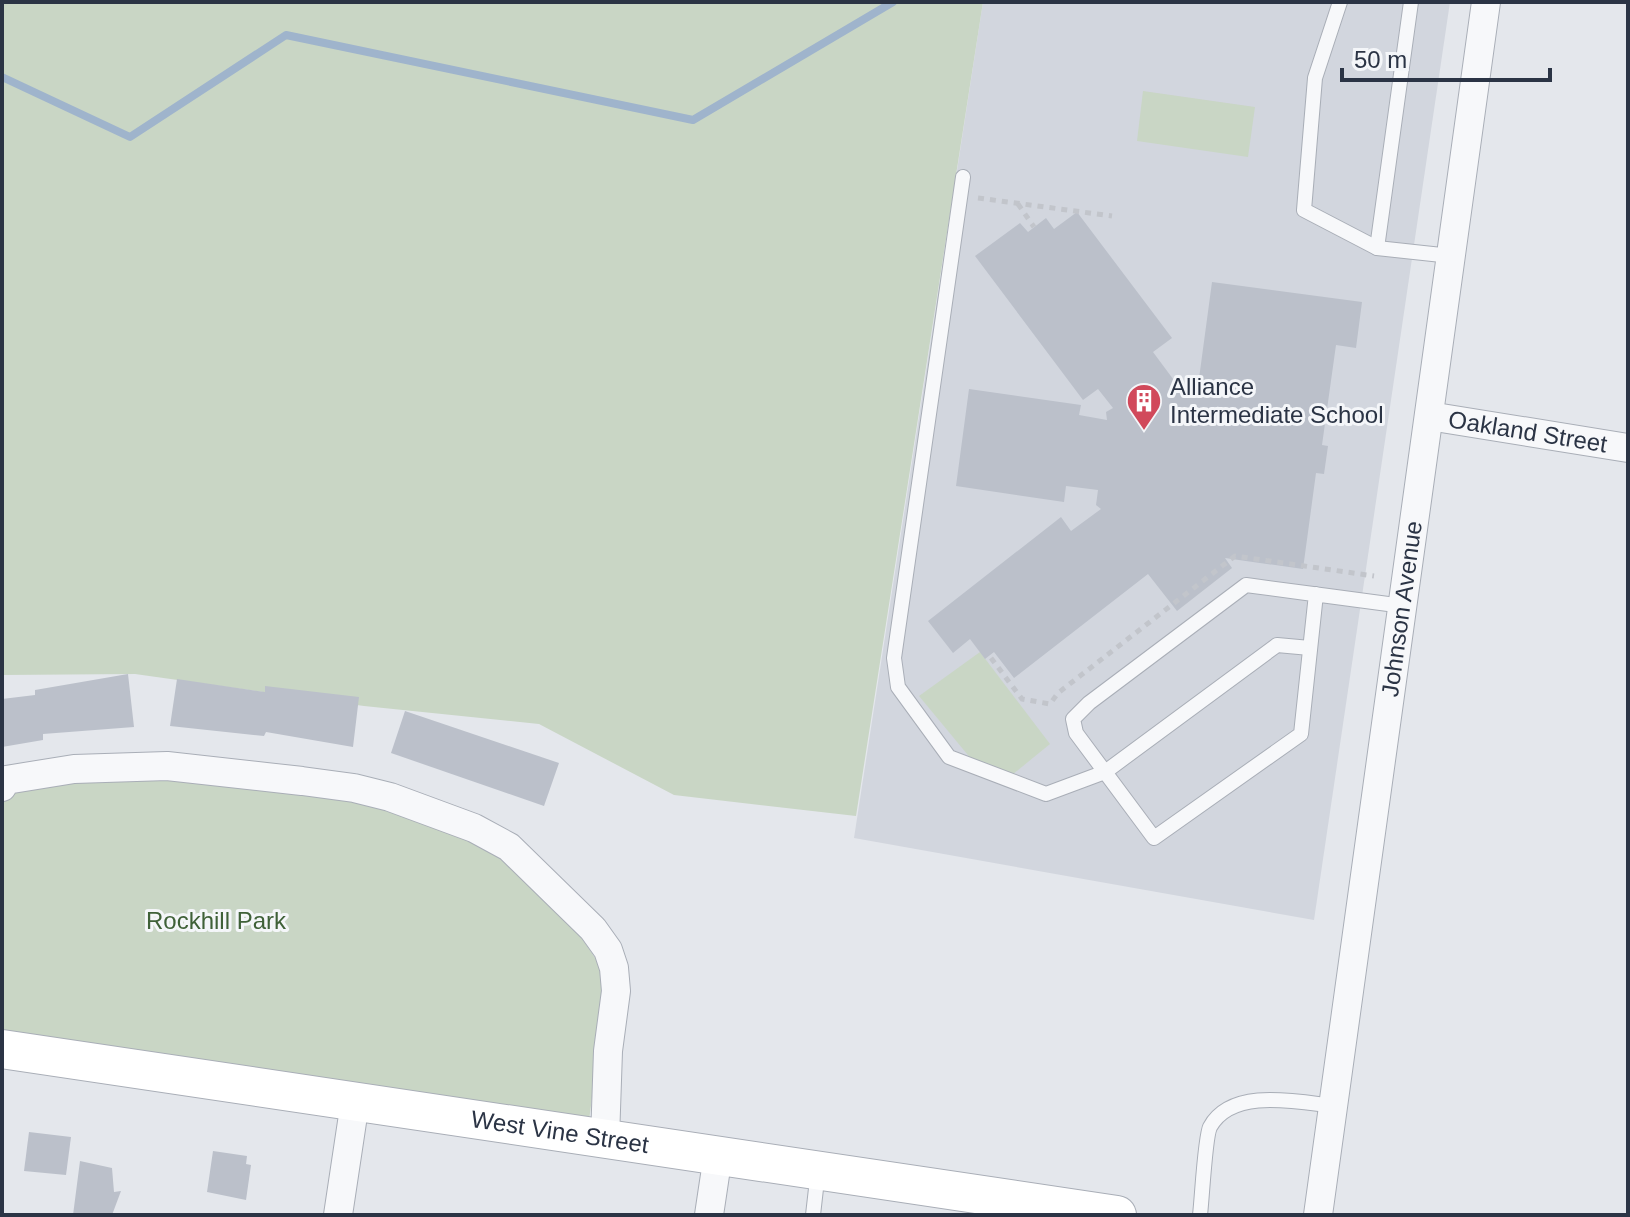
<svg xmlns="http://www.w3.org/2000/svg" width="1630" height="1217" viewBox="0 0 1630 1217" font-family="Arial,sans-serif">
  <rect width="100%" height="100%" fill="#e4e7ec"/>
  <path fill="#d2d6de" d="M983,2H1450L1314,920L854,838Z"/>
  <g fill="#c9d6c5">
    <path d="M2,2H983L856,816L674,795L539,724L364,706L135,674L2,675Z"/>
    <path d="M1143,91L1255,107L1248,157L1137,141Z"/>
    <path d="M980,652L1050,744L1012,775L972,760L919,696Z"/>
    <path d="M146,771L340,797L410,814L478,838L524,874L570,921L602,968L600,1036L589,1121L2,1033V789Z"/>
  </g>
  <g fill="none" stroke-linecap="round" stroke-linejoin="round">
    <path stroke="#9fb4cc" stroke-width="8" d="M2,77L130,137L286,35L693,120L893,2"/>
  </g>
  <g fill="#bbc0ca">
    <path d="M1077,212L1172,338L1153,352L1176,383L1198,386L1212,282L1362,302L1356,348L1336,345L1322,445L1328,446L1324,474L1316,473L1303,569L1225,558L1232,568L1177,611L1148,574L1014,678L994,652L985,659L970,639L953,653L928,621L1061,517L1071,531L1101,509L1096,505L1098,490L1066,486L1064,502L956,486L969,389L1081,405L1079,415L1107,420L1106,412L1113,408L1098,389L1083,400L975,256L1020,223L1028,232L1046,218L1054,229Z"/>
    <path d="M128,674L134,727L43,734V740L2,747V699L35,695V690Z"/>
    <path d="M177,679L265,692V686L359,697L353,747L266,732L264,736L170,726Z"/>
    <path d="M405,711L559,763L544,806L391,753Z"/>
    <path d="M29,1132L71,1137L66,1175L24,1171Z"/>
    <path d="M213,1151L247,1156L246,1164L251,1165L246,1200L207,1192Z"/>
    <path d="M80,1161L112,1168L114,1192L121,1191L112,1215H73Z"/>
  </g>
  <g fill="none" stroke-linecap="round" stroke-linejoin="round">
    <defs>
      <g id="lane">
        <path d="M1340,2L1315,78L1304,210L1377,248L1451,256"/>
        <path d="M963,177L894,658L898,687L949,757L1046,794L1105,772L1277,645L1310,648"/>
        <path d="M1377,248L1411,2"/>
        <path d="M1316,594L1301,734L1154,838L1076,733L1073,719L1089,703L1246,585C1298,592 1351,599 1403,606"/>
        <path d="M813,1215L818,1171"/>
        <path d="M1200,1215C1202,1199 1205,1137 1210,1127C1232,1087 1298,1102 1334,1106"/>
      </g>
      <g id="street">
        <path id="s1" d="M1429,416L1628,448"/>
        <path d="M2,787L6,780L74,769L167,766L302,781L354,788L390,797L474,828L509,847L593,929L608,950L614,968L616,991L608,1051L605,1139"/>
        <path d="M338,1215L355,1102"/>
        <path d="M709,1215L718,1155"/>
        <path id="s2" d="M1318,1215L1486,2"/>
      </g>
      <g id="secondary">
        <path id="s3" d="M2,1049L1117,1215"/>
      </g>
    </defs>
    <use href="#lane" stroke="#a9aeb7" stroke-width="16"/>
    <use href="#street" stroke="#a9aeb7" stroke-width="30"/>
    <use href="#secondary" stroke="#a9aeb7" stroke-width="40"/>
    <g stroke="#c2c5cb" stroke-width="5" stroke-dasharray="6 6" stroke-linecap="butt">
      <path d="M978,198L1112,216"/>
      <path d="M1018,204L1034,227"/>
      <path d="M991,658L1022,699L1050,704L1058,693L1235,556L1374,576"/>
    </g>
    <use href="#lane" stroke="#f7f8fa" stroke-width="14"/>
    <use href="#street" stroke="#f7f8fa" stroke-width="28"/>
    <use href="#secondary" stroke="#fff" stroke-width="38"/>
  </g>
  <defs>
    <symbol id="building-pin" viewBox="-11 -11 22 30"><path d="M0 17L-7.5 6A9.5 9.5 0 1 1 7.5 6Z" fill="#d1495b" stroke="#f4f6f9"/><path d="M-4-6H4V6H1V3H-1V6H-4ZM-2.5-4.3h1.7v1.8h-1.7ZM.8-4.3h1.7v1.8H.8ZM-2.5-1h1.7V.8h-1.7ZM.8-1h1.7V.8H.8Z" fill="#fff"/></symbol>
  </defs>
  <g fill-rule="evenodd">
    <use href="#building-pin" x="1124" y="381" width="40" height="54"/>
  </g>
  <g text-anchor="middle" stroke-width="6" stroke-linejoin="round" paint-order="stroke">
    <g font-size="24" fill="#2b3445" stroke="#f4f6f9" text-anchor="start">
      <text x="1170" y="395">Alliance<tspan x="1170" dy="28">Intermediate School</tspan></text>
    </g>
    <g font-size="24" fill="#2b3445" stroke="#f4f6f9">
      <text dy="8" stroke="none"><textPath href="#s1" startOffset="100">Oakland Street</textPath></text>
      <text dy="8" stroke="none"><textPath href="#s2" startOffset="612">Johnson Avenue</textPath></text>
      <text dy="8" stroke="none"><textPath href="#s3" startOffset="564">West Vine Street</textPath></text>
    </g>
    <g font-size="24" fill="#3f6138" stroke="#f4f6f9">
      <text x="216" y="929">Rockhill Park</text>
    </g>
  </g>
  <rect width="1630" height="1217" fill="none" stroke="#2b3445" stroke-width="8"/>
  <path d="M1342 68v12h208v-12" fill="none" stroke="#2b3445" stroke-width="4"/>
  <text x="1354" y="68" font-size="24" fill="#2b3445" stroke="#f4f6f9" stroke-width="6" paint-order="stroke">50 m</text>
</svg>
